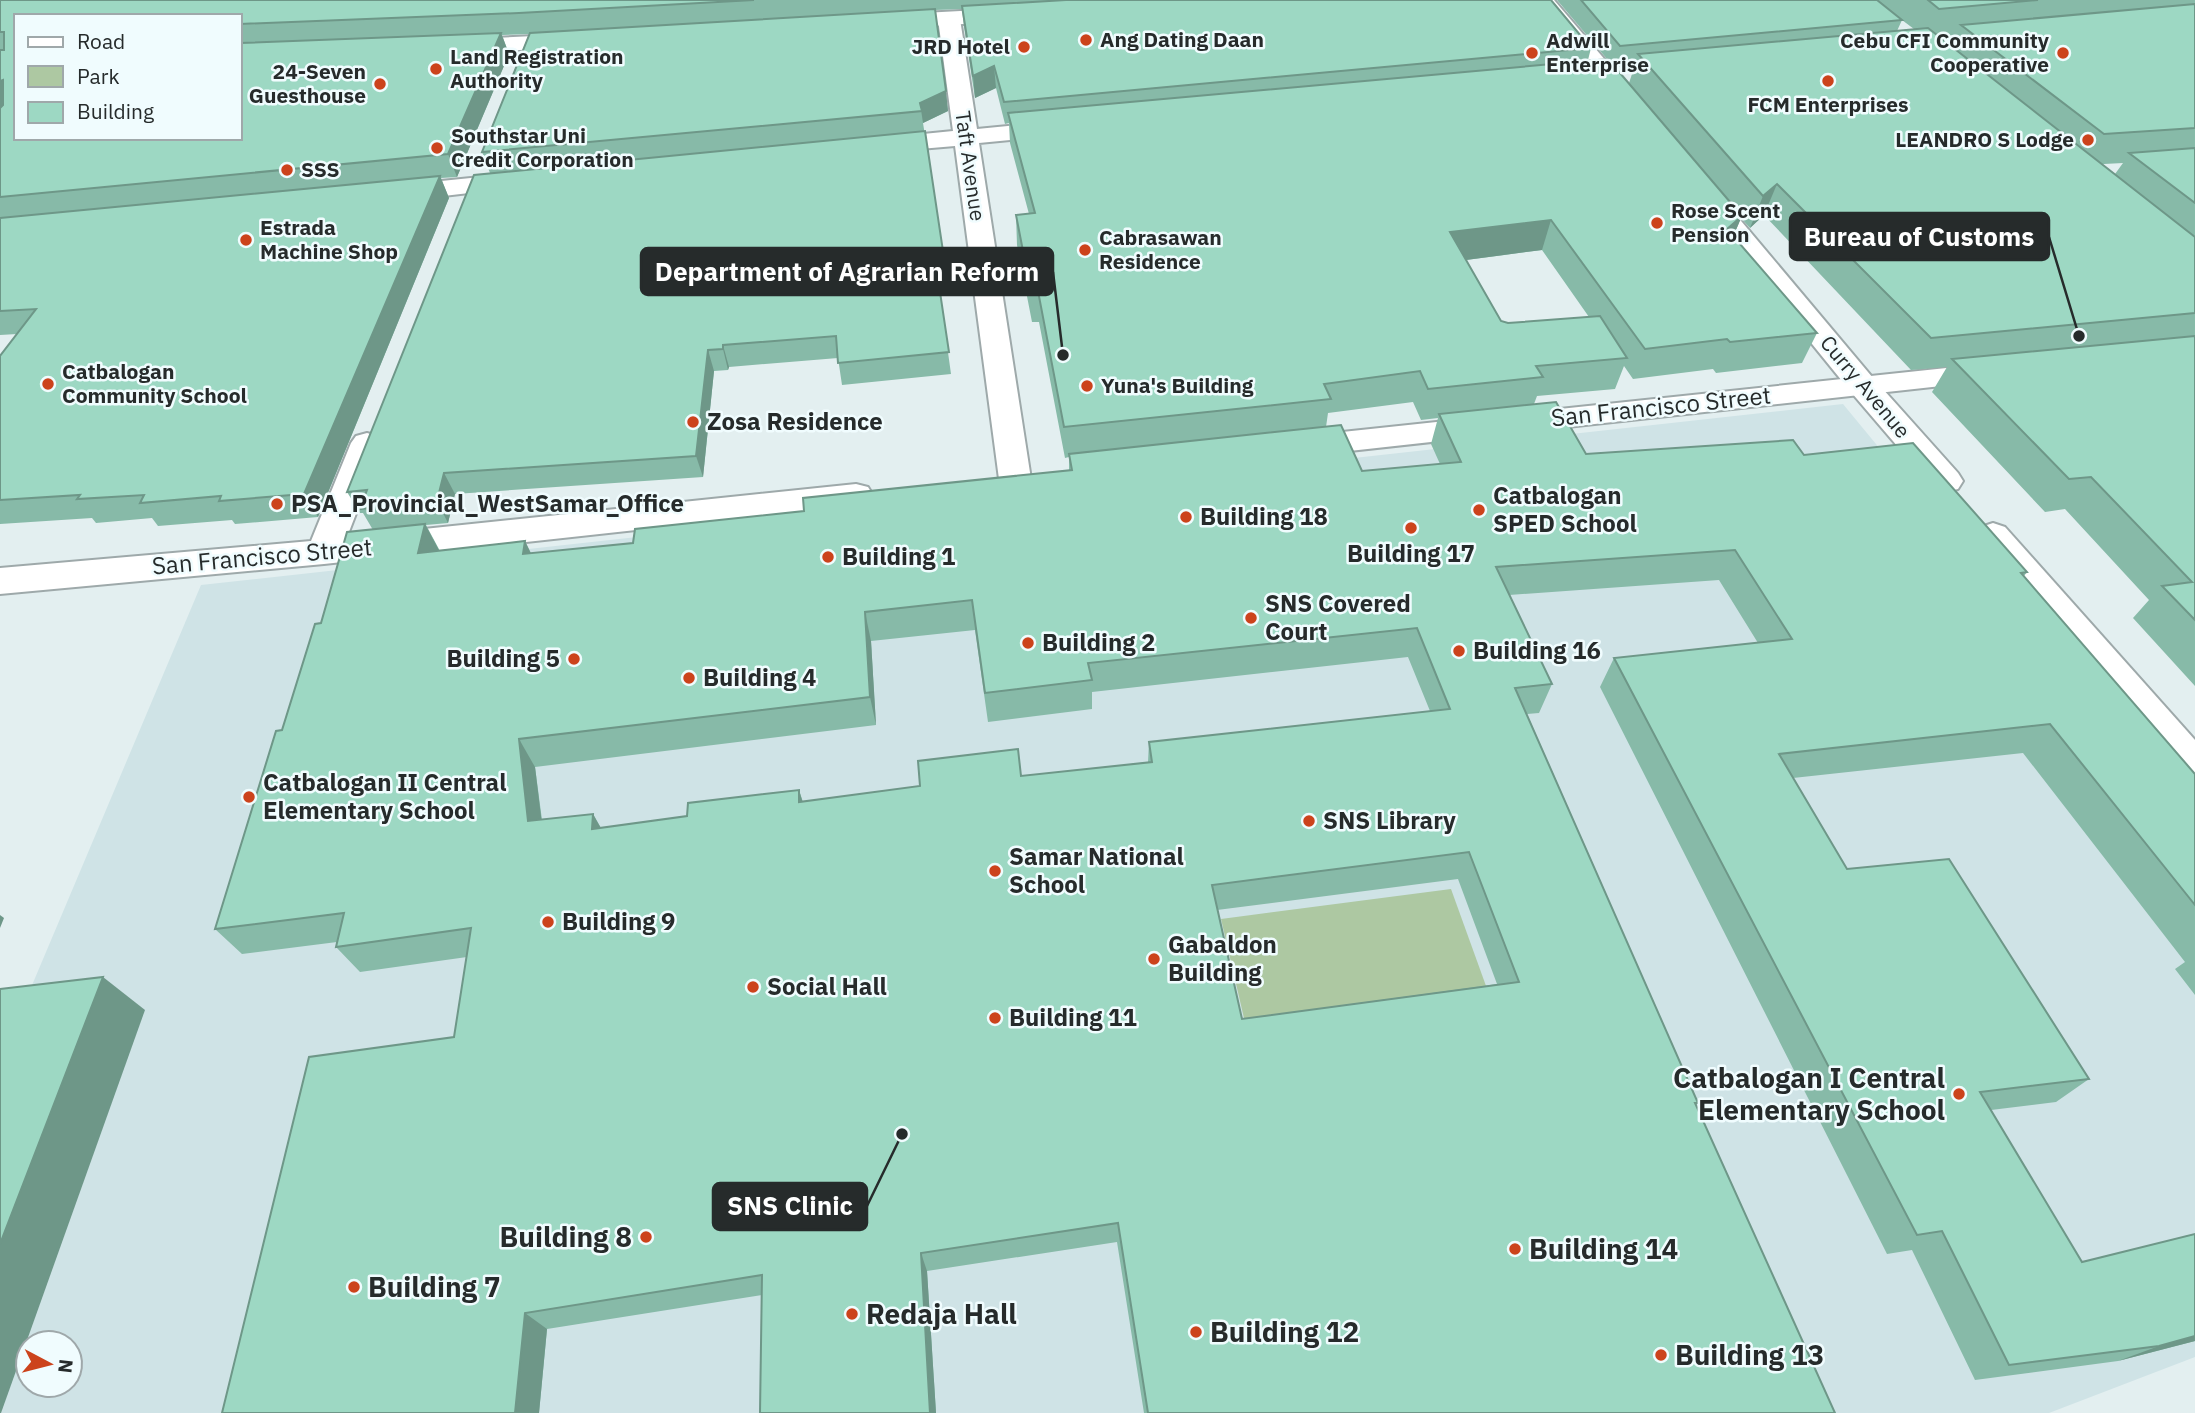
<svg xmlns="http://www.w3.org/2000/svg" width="2195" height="1413" viewBox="0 0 2195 1413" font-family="'IBM Plex Sans',sans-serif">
  <rect width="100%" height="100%" fill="#e3eff0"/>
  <path fill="#cfe3e6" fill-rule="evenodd" d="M1843,404L2195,831V1357L2049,1413H0V1061L201,585ZM28,1343H70V1385H28Z"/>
  <path fill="#adc8a2" d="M1451,889L1490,997L1247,1031L1221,919Z"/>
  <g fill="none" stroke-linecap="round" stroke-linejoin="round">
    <defs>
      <g id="street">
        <path d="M949,12L957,14L960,19L977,129L1060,121L1069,123L1072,128L1069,133L1060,135L979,143L1031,479L1027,487L1015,490L1003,487L999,479L955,146L873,153L864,151L861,146L864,141L873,139L953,131L938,19L941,14Z"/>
        <path d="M520,173L529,176L533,181L529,186L392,202L383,200L379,194L383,188L392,186Z"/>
        <path d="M1994,363L2005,365L2009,372L2005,379L1295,457L1284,454L1279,447L1284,440L1295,437Z"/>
        <path d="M367,433L378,436L383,443L347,537L856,484L868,487L873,495L868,503L856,506L324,564L0,594V568L311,541L351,443L356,436Z"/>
      </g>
      <g id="secondary">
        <path d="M1017,8L1025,10L1028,15L1025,20L885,29L877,27L874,22L877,17L885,15Z"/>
        <path d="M576,34L584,36L587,41L584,46L455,54L447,52L444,47L447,42L455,40Z"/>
      </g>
      <g id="primary">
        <path d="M1532,0H1554L1635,95L1639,100L1635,105H1619Z"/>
        <path d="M1701,182L1710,184L1873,378L1958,473L1963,481L1958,489L1946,492L1934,489L1851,392L1692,196L1688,190L1692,184Z"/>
        <path d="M1993,523L2005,527L2195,740V783L2181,778L1981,543L1976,535L1981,527Z"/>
      </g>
    </defs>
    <use href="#street" stroke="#9ea9aa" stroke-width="4"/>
    <use href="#secondary" stroke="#9ea9aa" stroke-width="4"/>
    <use href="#primary" stroke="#9ea9aa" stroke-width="4"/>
    <use href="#street" fill="#fff" fill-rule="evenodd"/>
    <use href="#secondary" fill="#fff" fill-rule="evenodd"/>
    <use href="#primary" fill="#fff" fill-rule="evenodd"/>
  </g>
  <path fill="#87baa8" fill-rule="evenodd" d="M0,0H1551L1591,48L1588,60L1607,59L1557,0H2195V686L2133,618L2149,600L2065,509L2045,512L1932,392L1947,367L1911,370L1764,215L1750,228L1741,218L1733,237L1817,333L1802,363L1716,373L1713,369L1633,379L1624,366L1615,389L1537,396L1534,404L1586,454L1804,455L2027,572L2024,576L2195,774V995L2175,969L2185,962L2023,753L1793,778L1847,869L2089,1079L2056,1102L1991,1110L2082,1262L2195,1234V1341L2118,1361L1975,1380L1912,1250L1887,1254L1600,687L1614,658L1758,643L1719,580L1509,595L1552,684L1539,713L1527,714L1698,1103L1696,1105L1835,1413H1144L1117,1242L927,1271L936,1413H760L762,1295L547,1329L539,1413H222L454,1037L467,957L360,972L336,947L337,942L242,954L215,929L282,730L321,623L373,530L363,513H360L347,492L490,173L482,152L529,34L502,35L509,54L457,177L441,178L449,198L318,517L235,524L232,520L158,526L152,518L96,523L92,518L0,524V356L17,334L0,335ZM962,9L964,27L975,98L996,88L1005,124L1009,123L1010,143L1029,214L1016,215L1017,245L1032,322H1039L1065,458L1069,457V470L804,511L633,543L531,553L525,541L440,551L426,525L448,523L455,494L703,477L714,371L728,370L729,367L838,358L842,385L951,374L937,273L945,272L943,251L923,123L948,111L935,10ZM16,16H240V138ZM1902,20L1914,29L1897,31ZM1956,35L1950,46L1939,37ZM1635,65L1629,83L1615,67ZM2123,163L2115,174L2102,164H2104ZM1542,250L1589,317L1508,323L1501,321L1466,260ZM1413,402L1421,420L1438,418L1431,444L1440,464L1362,471L1326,427L1328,413ZM975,630L988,722L1092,709V692L1408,657L1430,711L1149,742L1148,762L803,802L799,790L687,816L601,828L593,814L542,820L535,767L876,725L871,641ZM1458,879L1497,984L1242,1019L1217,910Z"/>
  <g fill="#6e9788">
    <path d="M501,33L509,54L457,177L448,154Z"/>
    <path d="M994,66L996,88L975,98L973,76Z"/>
    <path d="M3,80L16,99L0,110V81Z"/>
    <path d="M946,91L948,111L923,123L920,103Z"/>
    <path d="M440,176L449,198L318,517L304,494Z"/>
    <path d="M1777,184L1764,215L1750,228L1763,196Z"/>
    <path d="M1742,216L1729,246L1727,229Z"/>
    <path d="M1551,220L1542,250L1443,263L1450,232Z"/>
    <path d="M723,345L729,367L728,370L723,349Z"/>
    <path d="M708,350L714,371L703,477L696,456Z"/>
    <path d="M444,473L455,494L448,523L437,501Z"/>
    <path d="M425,524L441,554L418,553Z"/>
    <path d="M525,541L539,571L523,554Z"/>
    <path d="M865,612L871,641L876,725L870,697Z"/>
    <path d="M519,739L535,767L545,849L528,821Z"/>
    <path d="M799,790L807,817L799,802Z"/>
    <path d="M593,814L608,841L592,829Z"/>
    <path d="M0,915L4,918L0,928Z"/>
    <path d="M103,977L145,1010L1,1413H0V1244Z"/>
    <path d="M921,1253L927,1271L936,1413H930Z"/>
    <path d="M525,1313L547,1329L539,1413H515Z"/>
    <path d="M2195,1336V1341L2118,1361L2159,1346Z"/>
  </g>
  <g fill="#9dd8c3" stroke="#6e9788" stroke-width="2" fill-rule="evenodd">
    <path d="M0,0H754L519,13L240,24V16H16V138H240V43L501,33L448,154L0,197V108L3,105V80L0,81V50H4V32H0Z"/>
    <path d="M1066,0H1551L1591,48L1004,102L994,66L973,76L962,6Z"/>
    <path d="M1581,0H1877L1902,20L1620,46Z"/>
    <path d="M1928,0H2038L1939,9Z"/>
    <path d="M2195,4V128L2104,134L1961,25Z"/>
    <path d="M935,9L946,91L920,103L922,111L482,152L530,33Z"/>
    <path d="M1928,28L2195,237V313L1931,338L1777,184L1763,196L1638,54Z"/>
    <path d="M1608,59L1742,216L1727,229L1817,333L1730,342L1727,339L1645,349L1551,220L1450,232L1501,321L1508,323L1600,316L1627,358L1536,366L1543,377L1428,389L1420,371L1324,384L1331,399L1064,427L1038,291L1031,292L1016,215L1035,213L1008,113Z"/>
    <path d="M925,131L943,251L934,252L949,352L838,363L836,336L723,345V349L708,350L696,456L444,473L437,501L360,509L367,490L347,492L474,175Z"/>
    <path d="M2195,148V203L2129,153Z"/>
    <path d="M440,176L304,494L219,501L221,496L140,503L144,495L77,499L80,495L0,500V356L36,309L0,311V218Z"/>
    <path d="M2195,336V620L2162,586L2192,582L2091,477L2069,479L1952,359Z"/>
    <path d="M1556,402L1586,454L1793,440L1804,455L1913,443L2027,572L2021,573L2195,774V905L2050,724L1779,754L1847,869L1949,859L2089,1079L1980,1092L2082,1262L2195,1234V1336L2159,1346L2009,1365L1942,1231L1917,1235L1614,658L1792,639L1735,550L1496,567L1552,684L1515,688L1698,1103H1695L1835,1413H1148L1118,1223L921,1253L930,1413H760L762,1275L525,1313L515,1413H222L309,1057L454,1037L471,928L336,947L344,913L215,929L276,731L282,730L315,624L321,623L347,532L425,524L418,553L525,541L523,554L633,543L635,529L804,511L803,498L1072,470L1069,454L1341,425L1362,471L1461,462L1439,414ZM972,600L985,693L1092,680L1088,663L1417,628L1450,709L1149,742L1152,762L1021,776L1018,749L918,761L920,786L799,802V790L688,803L687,816L592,829L593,814L528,821L519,739L870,697L865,612ZM1469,852L1519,982L1242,1019L1212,885Z"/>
    <path d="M103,977L0,1244V989Z"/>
  </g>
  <g fill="#cc431c" stroke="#f0fcfe" stroke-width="2.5">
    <circle cx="1086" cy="40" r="7"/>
    <circle cx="1024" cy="47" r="7"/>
    <circle cx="1532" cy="53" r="7"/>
    <circle cx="2063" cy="53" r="7"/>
    <circle cx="436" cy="69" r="7"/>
    <circle cx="1828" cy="81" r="7"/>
    <circle cx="380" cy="84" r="7"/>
    <circle cx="2088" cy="140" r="7"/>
    <circle cx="437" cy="148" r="7"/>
    <circle cx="287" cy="170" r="7"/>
    <circle cx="1657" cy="223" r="7"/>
    <circle cx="246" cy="240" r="7"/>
    <circle cx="1085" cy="250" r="7"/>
    <circle cx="48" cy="384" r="7"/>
    <circle cx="1087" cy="386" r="7"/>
    <circle cx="693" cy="422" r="7"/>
    <circle cx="277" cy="504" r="7"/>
    <circle cx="1479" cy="510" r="7"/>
    <circle cx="1186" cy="517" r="7"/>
    <circle cx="1411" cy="528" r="7"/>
    <circle cx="828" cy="557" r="7"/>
    <circle cx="1251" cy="618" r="7"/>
    <circle cx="1028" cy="643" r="7"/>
    <circle cx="1459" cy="651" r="7"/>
    <circle cx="574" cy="659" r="7"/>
    <circle cx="689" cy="678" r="7"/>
    <circle cx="249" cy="797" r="7"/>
    <circle cx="1309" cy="821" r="7"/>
    <circle cx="995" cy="871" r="7"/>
    <circle cx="548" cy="922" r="7"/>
    <circle cx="1154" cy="959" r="7"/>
    <circle cx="753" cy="987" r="7"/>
    <circle cx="995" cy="1018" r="7"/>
    <circle cx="1959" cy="1094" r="7"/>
    <circle cx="646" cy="1237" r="7"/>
    <circle cx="1515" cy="1249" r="7"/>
    <circle cx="354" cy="1287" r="7"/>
    <circle cx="852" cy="1314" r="7"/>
    <circle cx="1196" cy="1332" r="7"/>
    <circle cx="1661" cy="1355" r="7"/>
  </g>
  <g text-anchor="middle" stroke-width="5" stroke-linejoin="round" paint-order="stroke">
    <g font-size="21" font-weight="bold" fill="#262b2b" stroke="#f0fcfe" text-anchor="start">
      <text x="1100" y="47">Ang Dating Daan</text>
      <text x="1546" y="48">Adwill<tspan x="1546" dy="24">Enterprise</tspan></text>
      <text x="2049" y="48" text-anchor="end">Cebu CFI Community<tspan x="2049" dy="24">Cooperative</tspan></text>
      <text x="1010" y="54" text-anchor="end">JRD Hotel</text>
      <text x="450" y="64">Land Registration<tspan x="450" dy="24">Authority</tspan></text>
      <text x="366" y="79" text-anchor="end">24-Seven<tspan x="366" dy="24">Guesthouse</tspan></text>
      <text x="1828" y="112" text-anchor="middle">FCM Enterprises</text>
      <text x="451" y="143">Southstar Uni<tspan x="451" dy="24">Credit Corporation</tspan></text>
      <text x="2074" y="147" text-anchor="end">LEANDRO S Lodge</text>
      <text x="301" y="177">SSS</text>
      <text x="1671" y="218">Rose Scent<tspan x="1671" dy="24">Pension</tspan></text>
      <text x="260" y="235">Estrada<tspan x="260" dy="24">Machine Shop</tspan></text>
      <text x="1099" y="245">Cabrasawan<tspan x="1099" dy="24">Residence</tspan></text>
      <text x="62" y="379">Catbalogan<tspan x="62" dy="24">Community School</tspan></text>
      <text x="1101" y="393">Yuna's Building</text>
    </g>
    <g font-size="21" fill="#262b2b" stroke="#f0fcfe">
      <text transform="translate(970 166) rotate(82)" y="7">Taft Avenue</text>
      <text transform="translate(1865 387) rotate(50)" y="7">Curry Avenue</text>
    </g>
    <g font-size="24" fill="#262b2b" stroke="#f0fcfe">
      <text transform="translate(1661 407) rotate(-6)" y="8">San Francisco Street</text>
      <text transform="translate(262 557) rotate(-5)" y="8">San Francisco Street</text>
    </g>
    <g font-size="24" font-weight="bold" fill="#262b2b" stroke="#f0fcfe" text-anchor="start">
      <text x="707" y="430">Zosa Residence</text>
      <text x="1493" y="504">Catbalogan<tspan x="1493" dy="28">SPED School</tspan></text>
      <text x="291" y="512">PSA_Provincial_WestSamar_Office</text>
      <text x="1200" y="525">Building 18</text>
      <text x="1411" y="562" text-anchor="middle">Building 17</text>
      <text x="842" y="565">Building 1</text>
      <text x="1265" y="612">SNS Covered<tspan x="1265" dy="28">Court</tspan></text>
      <text x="1042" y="651">Building 2</text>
      <text x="1473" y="659">Building 16</text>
      <text x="560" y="667" text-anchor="end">Building 5</text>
      <text x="703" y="686">Building 4</text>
      <text x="263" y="791">Catbalogan II Central<tspan x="263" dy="28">Elementary School</tspan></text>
      <text x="1323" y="829">SNS Library</text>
      <text x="1009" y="865">Samar National<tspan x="1009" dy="28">School</tspan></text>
      <text x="562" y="930">Building 9</text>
      <text x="1168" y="953">Gabaldon<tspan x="1168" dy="28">Building</tspan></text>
      <text x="767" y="995">Social Hall</text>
      <text x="1009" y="1026">Building 11</text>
    </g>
    <g font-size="28" font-weight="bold" fill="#262b2b" stroke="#f0fcfe" text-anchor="start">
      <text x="1945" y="1088" text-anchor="end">Catbalogan I Central<tspan x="1945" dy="32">Elementary School</tspan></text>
      <text x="632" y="1247" text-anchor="end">Building 8</text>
      <text x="1529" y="1259">Building 14</text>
      <text x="368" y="1297">Building 7</text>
      <text x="866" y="1324">Redaja Hall</text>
      <text x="1210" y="1342">Building 12</text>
      <text x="1675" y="1365">Building 13</text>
    </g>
  </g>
  <path fill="none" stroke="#262b2b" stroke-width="2.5" d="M2079 336L2049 237M1063 355L1053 272M902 1134L867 1206"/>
  <g fill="#262b2b" stroke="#f0fcfe" stroke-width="2.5">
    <circle cx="2079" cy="336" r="7"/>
    <circle cx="1063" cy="355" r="7"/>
    <circle cx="902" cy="1134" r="7"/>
  </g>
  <g fill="#262b2b" stroke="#262b2b" stroke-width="2.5">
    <rect x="1790" y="213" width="259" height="47" rx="7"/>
    <rect x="641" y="248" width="412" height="47" rx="7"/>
    <rect x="713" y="1183" width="154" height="47" rx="7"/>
  </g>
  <g font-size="26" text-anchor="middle" font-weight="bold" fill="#fff">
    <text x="1919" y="246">Bureau of Customs</text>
    <text x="847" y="281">Department of Agrarian Reform</text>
    <text x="790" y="1215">SNS Clinic</text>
  </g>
  <rect x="14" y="14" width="228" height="126" fill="#f0fcfe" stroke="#9fa8aa" stroke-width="2"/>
  <rect x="28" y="37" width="35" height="10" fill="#ffffff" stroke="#9fa8aa" stroke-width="2"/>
  <text x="77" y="49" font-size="21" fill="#262b2b">Road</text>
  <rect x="28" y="66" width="35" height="21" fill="#adc8a2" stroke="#9fa8aa" stroke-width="2"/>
  <text x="77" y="84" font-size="21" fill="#262b2b">Park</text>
  <rect x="28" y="102" width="35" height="21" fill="#9dd8c3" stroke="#9fa8aa" stroke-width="2"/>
  <text x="77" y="119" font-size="21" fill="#262b2b">Building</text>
  <g transform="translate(49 1364) rotate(97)"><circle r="33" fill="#f0fcfe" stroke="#9fa8aa" stroke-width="2"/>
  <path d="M0-5L12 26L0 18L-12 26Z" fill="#cc431c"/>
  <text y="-10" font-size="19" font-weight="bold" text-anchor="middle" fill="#262b2b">N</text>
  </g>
</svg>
